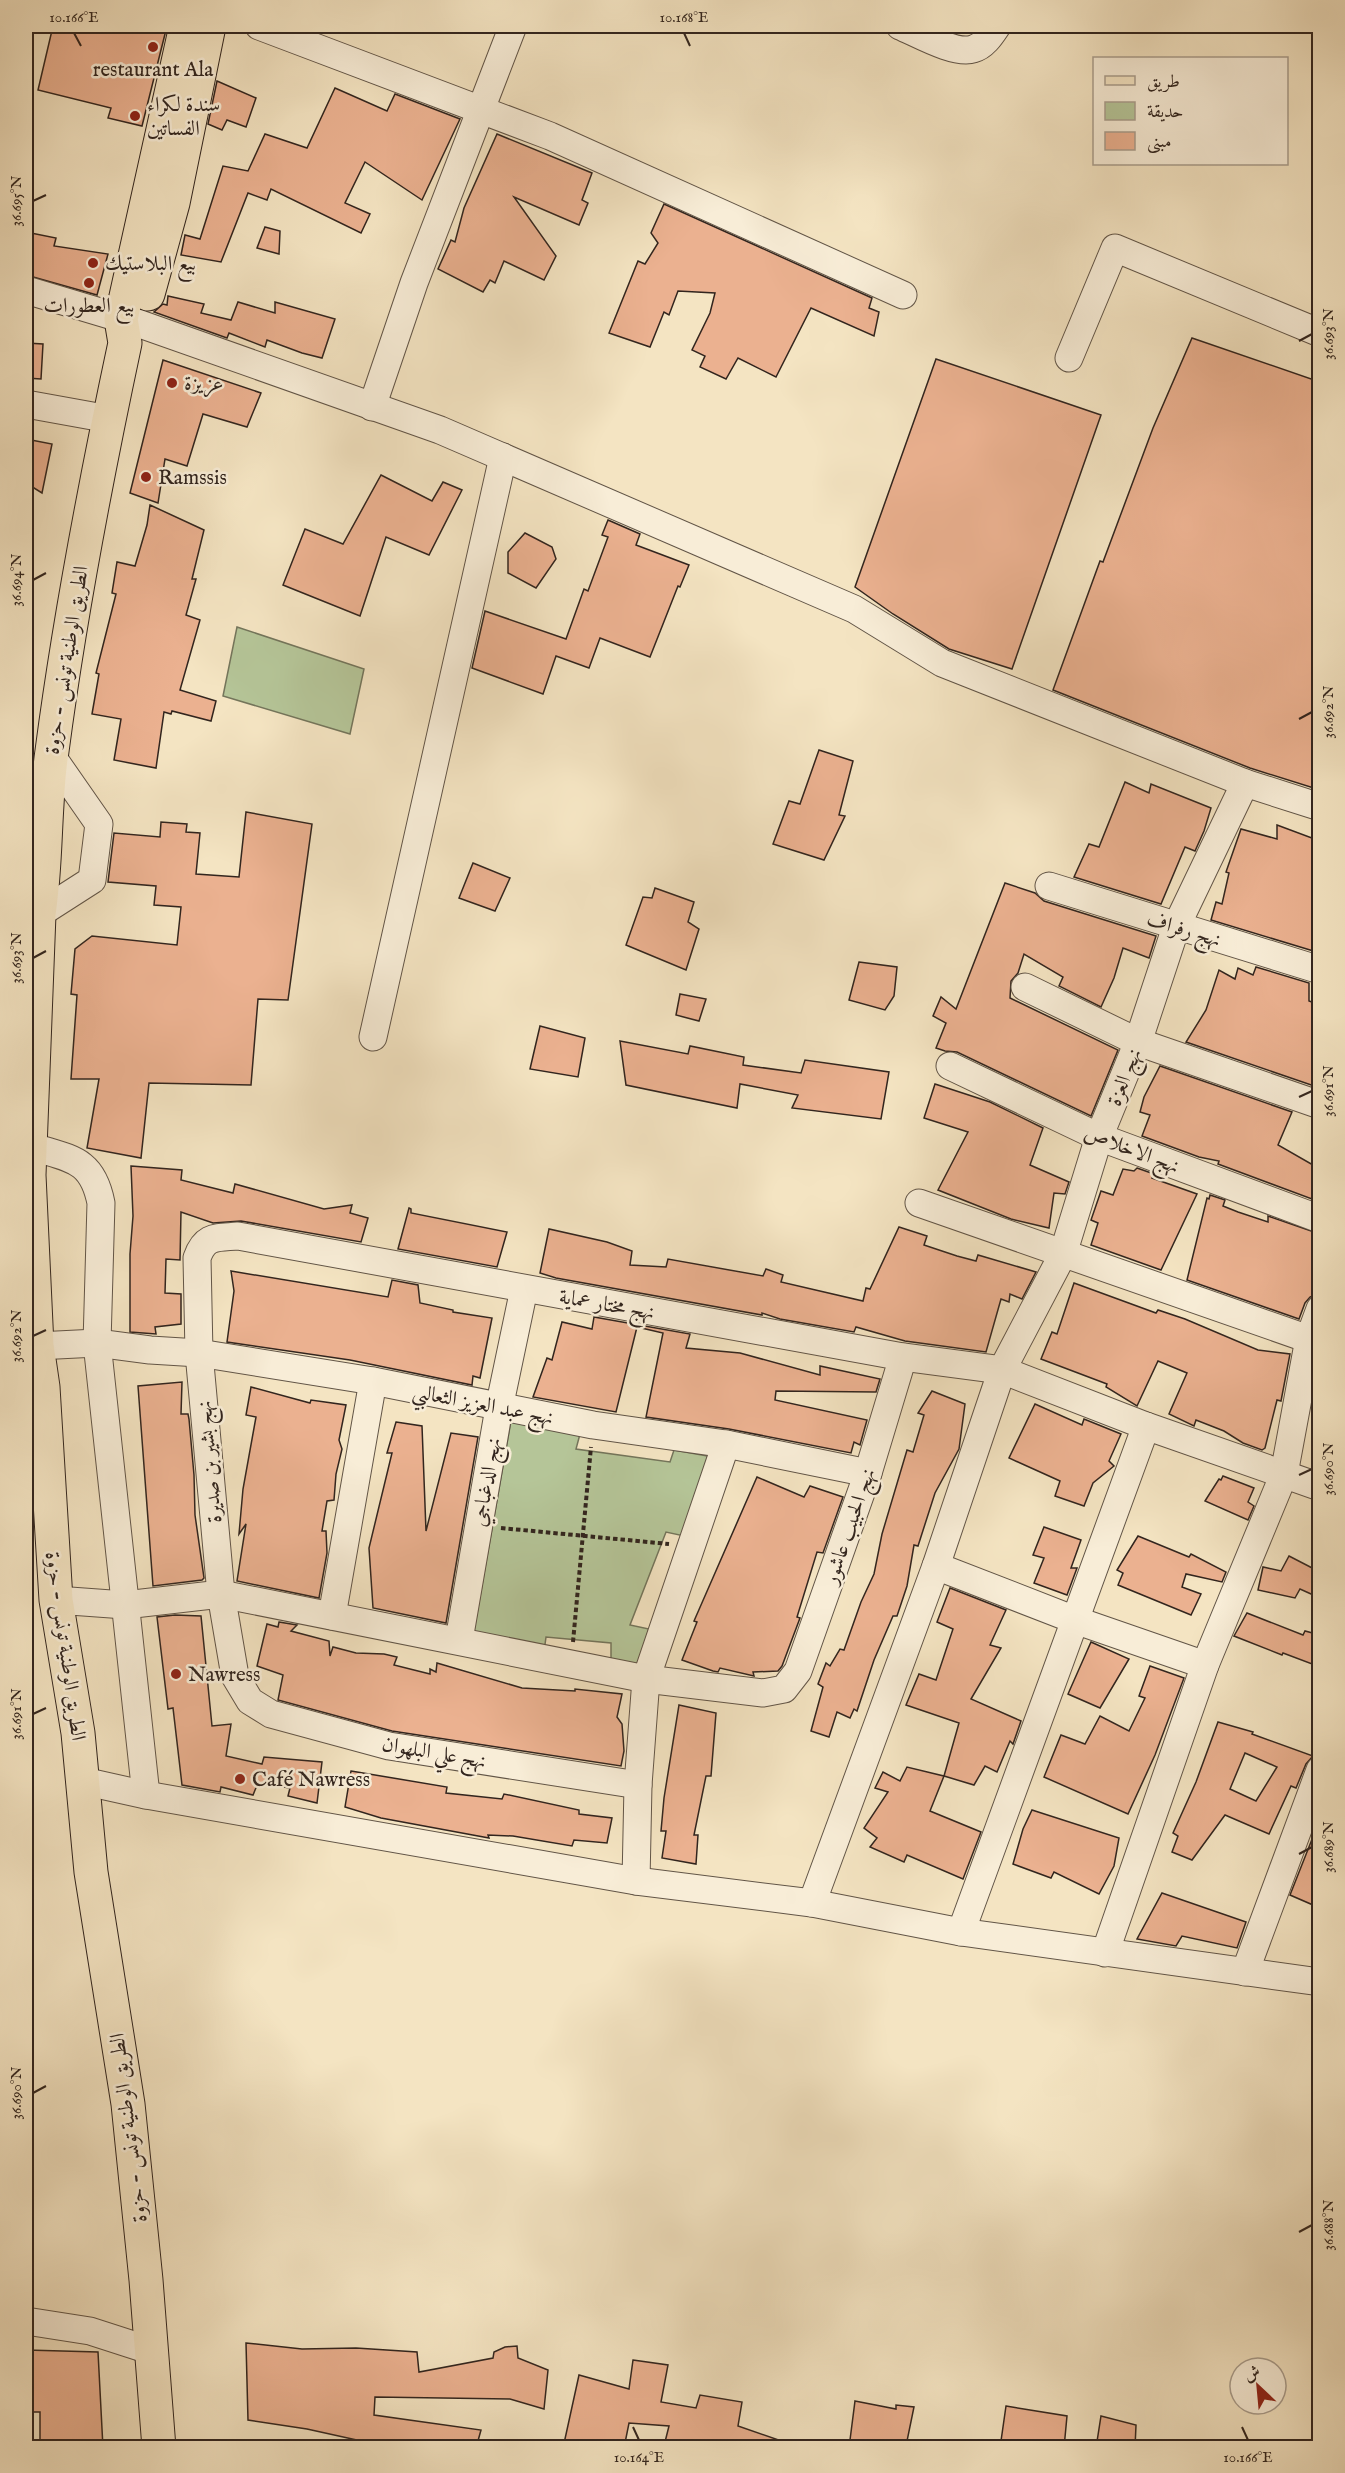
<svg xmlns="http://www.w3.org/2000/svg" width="1345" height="2473" viewBox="0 0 1345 2473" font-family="'IM FELL English',Amiri,serif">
  <rect width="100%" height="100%" fill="#f4e4c2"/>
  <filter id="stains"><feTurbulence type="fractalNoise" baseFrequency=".00333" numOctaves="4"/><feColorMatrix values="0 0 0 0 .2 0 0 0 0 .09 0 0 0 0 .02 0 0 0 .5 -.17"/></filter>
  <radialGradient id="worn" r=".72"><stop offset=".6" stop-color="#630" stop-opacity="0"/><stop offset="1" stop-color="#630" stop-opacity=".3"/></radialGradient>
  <g fill="#b5c598" stroke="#74755b" stroke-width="1.5">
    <path d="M237,627L364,669L350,734L223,696Z"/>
    <path d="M511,1421L580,1434L576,1449L670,1462L674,1450L713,1457L684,1536L666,1532L630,1625L649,1629L638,1664L611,1661V1643L546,1637L544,1652L473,1636Z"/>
  </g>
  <g fill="#ebb190" stroke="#32251e" stroke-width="1.5" fill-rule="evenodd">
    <path d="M53,26H167L142,126L108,118L111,108L38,90Z"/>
    <path d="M217,81L256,98L246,127L227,120L222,130L208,124Z"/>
    <path d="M335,88L387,111L395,94L460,119L422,200L365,162L345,203L370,214L361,233L271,189L267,200L248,193L221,262L181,255L185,235L200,239L223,166L248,171L265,134L307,148Z"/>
    <path d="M497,134L592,173L582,200L588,203L579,225L514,197L556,256L544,280L504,261L495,283L490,280L483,292L438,269L451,240L455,242L464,208Z"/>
    <path d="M664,204L872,298L869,308L879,312L874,336L811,308L776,377L738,358L726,379L700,367L705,356L692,350L710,313L715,293L678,291L669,315L664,312L650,347L609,333L638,261L645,264L658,243L651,233Z"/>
    <path d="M265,227L280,231L279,254L257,248Z"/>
    <path d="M26,232L56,238L54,246L108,254L97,295L26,275Z"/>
    <path d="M168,296L204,304L201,313L231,320L238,302L275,313V302L335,319L322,358L302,353L267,340L265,347L229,333L227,338L154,312L163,304L167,305Z"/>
    <path d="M1192,338L1320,382V790L1250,768L1053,690L1100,561L1103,562L1153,428Z"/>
    <path d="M26,343L43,344L41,379L26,378Z"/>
    <path d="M936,359L1101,415L1012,669L949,649L893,614L855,587Z"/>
    <path d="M163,360L261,393L247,427L203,414L187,466L165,459L158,503L130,493Z"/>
    <path d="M26,439L52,444L42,493L26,483Z"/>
    <path d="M381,475L432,501L443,482L462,490L429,555L386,537L360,616L283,585L305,529L343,544Z"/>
    <path d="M150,505L204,530L192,579H196L186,615L200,620L180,690L216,701L211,721L172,711L171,714L164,712L156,768L114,760L121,719L92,714L99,674L96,673L116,594L112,593L117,562L135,566L147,525Z"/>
    <path d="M608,520L640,534L636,545L689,565L680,587L678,586L650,657L600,638L589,668L556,656L543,694L472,668L485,611L566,639L584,589L588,591L608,537L602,535Z"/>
    <path d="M525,533L552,547L556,559L536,588L508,573V552Z"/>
    <path d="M819,750L853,761L839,815L845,816L824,860L773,844L789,801L800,804Z"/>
    <path d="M1125,782L1149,793L1151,784L1211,808L1204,831L1195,851L1185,847L1161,904L1074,877L1089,844L1099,847Z"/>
    <path d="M246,812L312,824L288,1000L258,999L251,1085L149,1083L141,1158L87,1148L99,1079H71L77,995L71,994L75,949L92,936L177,945L181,907L154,905L156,886L108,882L114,833L160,837L161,822L187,824L186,832L200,833L196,874L239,877Z"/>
    <path d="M1277,825L1320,841V953L1211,920L1216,902L1222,904L1229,873L1226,872L1241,829L1277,839Z"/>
    <path d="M473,863L510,878L495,911L459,898Z"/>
    <path d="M1005,883L1035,893L1044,901L1156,936L1149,958L1123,948L1114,978L1101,1007L1059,986L1063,977L1024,954L1018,973L1011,981L1010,998L1118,1050L1091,1116L957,1052L945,1051L936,1048L946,1023L933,1016L941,997L956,1009Z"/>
    <path d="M655,888L694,902L688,922L699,929L686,970L626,945L643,897L652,898Z"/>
    <path d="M859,962L897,967L894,996L885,1010L849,1000Z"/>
    <path d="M1256,967L1309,983V1001L1320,1005V1088L1186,1042L1206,1010L1219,970L1235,979L1238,968L1253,975Z"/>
    <path d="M680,994L706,999L699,1021L676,1015Z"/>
    <path d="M540,1026L585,1038L578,1077L530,1069Z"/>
    <path d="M620,1041L688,1054L690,1046L744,1057L743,1065L801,1073L805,1060L889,1072L881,1119L792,1108L798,1095L740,1084L737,1108L626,1085Z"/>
    <path d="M1160,1066L1292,1112L1278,1145L1320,1169V1202L1218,1164L1219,1161L1199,1157L1142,1136L1150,1115L1140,1112L1144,1097Z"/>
    <path d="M935,1084L990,1102L1043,1128L1030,1165L1069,1182L1065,1194L1054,1193L1049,1228L1011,1219L938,1190L968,1132L924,1118Z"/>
    <path d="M131,1166L182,1170L181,1180L233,1193L235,1184L324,1209L352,1205L350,1213L368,1218L361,1242L241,1221L213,1223L181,1212L180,1260L166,1259L165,1293L181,1294V1324L155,1327L156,1334L130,1332V1254L133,1216Z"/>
    <path d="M1137,1168L1154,1174L1152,1178L1197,1194L1161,1270L1091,1245L1098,1223L1091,1220L1101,1191L1113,1195L1123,1169L1134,1171Z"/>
    <path d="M1210,1195L1225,1200L1223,1206L1238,1212L1268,1222V1216L1320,1234V1284L1317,1294L1310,1297L1305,1303L1299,1319L1187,1280L1207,1198L1209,1199Z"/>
    <path d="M409,1208L411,1209V1213L507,1232L497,1267L398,1249Z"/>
    <path d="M899,1227L927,1236L924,1245L957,1256L976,1261L978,1255L1036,1272L1022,1299L1010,1294L1009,1302L1001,1299L986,1352L905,1341L856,1327L854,1332L780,1319L762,1313V1315L556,1278L540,1273L549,1229L607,1242L632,1251L630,1265L666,1267L668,1259L763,1276L766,1269L783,1275L781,1282L863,1301L866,1288L870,1289Z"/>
    <path d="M231,1271L388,1297L392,1280L418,1285L420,1303L453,1310V1312L492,1318L480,1378L473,1376L472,1385L350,1360L227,1342L234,1291Z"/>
    <path d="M1074,1283L1156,1313L1158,1310L1185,1319L1258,1350L1290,1354L1281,1401L1277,1400L1265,1448L1262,1450L1243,1443L1224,1431L1196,1420L1194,1426L1169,1414L1187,1373L1158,1361L1137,1406L1106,1387L1107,1384L1041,1359L1052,1332L1057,1334Z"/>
    <path d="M594,1317L690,1334L686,1348L740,1353L820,1375V1366L880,1379L876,1392L776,1391L775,1400L867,1420L860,1445L854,1442L851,1453L729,1429L646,1417L663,1333L637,1327L616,1412L533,1397L547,1358L552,1360L562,1322L592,1329Z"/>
    <path d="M182,1382L181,1414H188L189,1419L194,1475L195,1515L204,1578L202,1580L153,1586L138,1386Z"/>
    <path d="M251,1387L310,1403L311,1400L346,1405L339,1440L342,1449L336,1474L334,1500L327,1501L322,1531H326L327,1553L319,1598L237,1581L246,1524L239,1534L243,1489L256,1417L246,1415Z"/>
    <path d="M932,1391L965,1404L959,1449L935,1493L918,1546L914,1545L907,1586L897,1616H893L874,1660L857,1711L854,1709L850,1718L837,1712L829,1737L811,1731L823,1687L818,1684L826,1663L830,1666L840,1649L844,1650L861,1602L874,1574L882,1534L907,1450L913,1452L924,1415L918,1413Z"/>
    <path d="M1035,1404L1082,1425L1084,1419L1121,1434L1109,1461L1114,1466L1093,1483L1084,1506L1055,1496L1060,1481L1009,1458Z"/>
    <path d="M396,1422L422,1426L426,1531L451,1433L478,1437L446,1623L373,1608L369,1548L392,1453H387Z"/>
    <path d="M1223,1476L1254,1488L1248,1502L1254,1506L1248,1520L1205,1501L1219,1479L1221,1480Z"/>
    <path d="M757,1477L804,1497L810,1486L843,1497L823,1553L817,1552L797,1617L800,1618L782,1666L778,1671L753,1672L754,1676L720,1668L718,1672L713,1671L682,1660L697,1622L694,1621Z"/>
    <path d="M1044,1527L1081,1540L1071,1568H1077L1067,1595L1034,1583L1044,1558L1033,1555Z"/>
    <path d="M1138,1536L1189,1557L1191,1554L1226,1572L1222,1582L1186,1574L1182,1587L1201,1594L1191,1615L1118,1585L1123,1573L1117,1570Z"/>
    <path d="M1289,1556L1320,1572V1598L1300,1589L1295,1598L1258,1590L1263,1567L1281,1571Z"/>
    <path d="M950,1588L1006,1610L990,1645L1001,1648L971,1699L1021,1721L1013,1744L1010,1741L997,1772L985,1766L974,1785L944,1776L930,1811L981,1832L963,1879L907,1855L904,1862L870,1847L877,1838L864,1828L888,1792L875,1788L883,1772L900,1781L907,1767L944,1776L959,1723L906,1705L919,1674L936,1680L953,1629L937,1622Z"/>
    <path d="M1247,1613L1303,1635L1305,1631L1320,1635V1667L1283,1653L1282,1655L1234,1636Z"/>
    <path d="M175,1615L201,1616L212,1726L231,1724L226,1756L262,1764L264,1757L322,1762L317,1803L288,1796L290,1788L258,1783L253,1795L221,1787L220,1792L182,1785L173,1708L168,1709L157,1617Z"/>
    <path d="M279,1622L297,1625L291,1631L329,1641L330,1656L333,1647L356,1653L384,1654L397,1657L394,1665L430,1674V1669L436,1672L437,1663L522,1688L575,1691V1689L622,1694L617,1717L622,1724L624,1751L621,1766L392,1731L278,1700L283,1675L257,1666L267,1624L278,1627Z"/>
    <path d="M1091,1642L1129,1659L1100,1708L1068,1694Z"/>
    <path d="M1150,1666L1184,1678L1155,1755L1128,1814L1044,1777L1061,1735L1085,1744L1100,1716L1129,1731L1145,1698L1139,1696Z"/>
    <path d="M679,1705L716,1713L711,1776H706L694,1835H698L696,1864L662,1858L666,1831H661L664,1798Z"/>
    <path d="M1218,1722L1253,1732L1252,1734L1313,1756L1306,1764L1296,1788L1291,1786L1269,1834L1225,1815L1192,1860L1172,1852L1178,1836L1173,1833L1196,1782ZM1245,1753L1277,1767L1256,1801L1230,1789Z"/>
    <path d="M351,1771L447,1787L446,1793L502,1799L504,1794L579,1810V1814L612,1818L607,1843L574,1840L572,1846L513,1836L488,1835L489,1838L381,1818L345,1807Z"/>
    <path d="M1032,1810L1119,1838L1114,1866L1099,1894L1054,1872L1051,1878L1013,1864L1023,1829Z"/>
    <path d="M1320,1819V1908L1290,1895Z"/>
    <path d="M1162,1893L1246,1922L1237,1948L1182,1936L1176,1946L1137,1939Z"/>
    <path d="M246,2343L302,2349L356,2348L417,2352L419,2372L493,2358L494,2352L505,2347L517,2346L518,2358L548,2370L544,2409L510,2399L375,2397L374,2415L481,2430L476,2448H393L307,2429L248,2420Z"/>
    <path d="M26,2350L98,2352L103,2448H67V2443H40V2412H26Z"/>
    <path d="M633,2360L668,2365L661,2402L696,2408L700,2395L742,2402L738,2426L793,2445L792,2448H732L703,2441L696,2448L665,2442L669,2426L629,2423L624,2448H563L579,2375L629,2389Z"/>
    <path d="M855,2401L896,2409V2405L914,2407L906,2446L850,2440Z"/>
    <path d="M1006,2406L1067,2416L1064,2448H1000Z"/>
    <path d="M1101,2416L1136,2425L1135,2448H1096Z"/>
  </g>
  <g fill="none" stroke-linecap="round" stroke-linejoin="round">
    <defs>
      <g id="minor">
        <path d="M259,26L550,136L903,295"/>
        <path d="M900,26C917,33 955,55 973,49C984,46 991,35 997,26"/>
        <path d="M26,290L140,324L440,430L854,609L942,663L1245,783L1320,807"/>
        <path d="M1069,358L1115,248L1320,333"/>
        <path d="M26,404L109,419"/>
        <path d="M372,407L414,283L513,26"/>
        <path d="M1049,886L1320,970"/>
        <path d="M39,914L92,880L99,824L51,755"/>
        <path d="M1025,987L1138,1042L1320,1105"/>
        <path d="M373,1037L503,457"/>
        <path d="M950,1066L1099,1137L1320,1219"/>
        <path d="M30,1146C69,1159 92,1157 101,1203L97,1343L146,1795"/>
        <path d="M919,1203L1320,1343"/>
        <path d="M37,1346L97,1343L150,1350L199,1353L373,1381L593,1425L726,1444L868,1473"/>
        <path d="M936,1566L1075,1620L1205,1665"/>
        <path d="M56,1600L125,1605L221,1594L646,1679L763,1693L784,1689L798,1671L868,1473L903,1357"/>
        <path d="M332,1616L373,1381"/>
        <path d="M459,1640L499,1408L524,1289"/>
        <path d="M83,1781L146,1795L636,1881L812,1903L961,1932L1320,1982"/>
        <path d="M638,1785L389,1746L271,1714L250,1701L235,1676L221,1594L199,1353L197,1258C205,1235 216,1238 238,1236L903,1357L1002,1370L1146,1426L1320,1487"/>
        <path d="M636,1881L638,1785L646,1679L726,1444"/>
        <path d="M812,1903L936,1566L1002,1370L1063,1254L1099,1137L1138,1042L1176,927L1245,783"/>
        <path d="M961,1932L1146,1426"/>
        <path d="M1105,1953L1205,1665L1284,1474L1309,1339L1320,1309"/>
        <path d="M1245,1972L1320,1770"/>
        <path d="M26,2321L90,2331L152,2351"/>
      </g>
      <g id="major">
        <path d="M148,294L173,203L209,26"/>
        <path d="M159,2448L146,2280L128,2104L91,1872L78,1733L56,1600L43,1387L37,1346L29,1175L39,914C47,860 44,805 52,751C70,614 96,479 125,343L121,319L186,26"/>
      </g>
    </defs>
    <use href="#minor" stroke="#625547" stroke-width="29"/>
    <use href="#major" stroke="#32251e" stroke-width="35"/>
    <g stroke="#32251e" stroke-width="4" stroke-dasharray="4.5 3" stroke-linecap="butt">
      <path d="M501,1528L669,1544"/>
      <path d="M573,1642L591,1447"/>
    </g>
    <use href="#minor" stroke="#f8edd7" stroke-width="27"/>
    <use href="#major" stroke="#f4e4c2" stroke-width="33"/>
  </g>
  <path fill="none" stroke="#32251e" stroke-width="2" d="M74,33L81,46M684,33L690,46M33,201L46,195M1299,341L1312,334M33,580L46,573M1299,719L1312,712M33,958L46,951M1299,1097L1312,1091M33,1336L46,1330M1299,1475L1312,1469M33,1714L46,1708M1299,1854L1312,1847M33,2093L46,2086M1299,2232L1312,2225M633,2427L639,2440M1242,2427L1248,2440"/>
  <g fill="#8f2418" stroke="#f8edd7" stroke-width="2">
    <circle cx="153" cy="47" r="6"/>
    <circle cx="135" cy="116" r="6"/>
    <circle cx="93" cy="263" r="6"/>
    <circle cx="89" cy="283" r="6"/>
    <circle cx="172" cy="383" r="6"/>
    <circle cx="146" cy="477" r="6"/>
    <circle cx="176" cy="1674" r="6"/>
    <circle cx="240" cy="1779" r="6"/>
  </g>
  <g text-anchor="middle" stroke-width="5" stroke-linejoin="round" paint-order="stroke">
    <g font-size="21" fill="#32251e" stroke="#f8edd7" text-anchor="start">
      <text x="153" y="76" text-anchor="middle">restaurant Ala</text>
      <text x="147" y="111">سندة لكراء<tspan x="147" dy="24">الفساتين</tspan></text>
      <text x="105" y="270">بيع البلاستيك</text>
      <text x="89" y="312" text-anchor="middle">بيع العطورات</text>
      <text x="184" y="390">عزيزة</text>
      <text x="158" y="484">Ramssis</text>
      <text x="188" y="1681">Nawress</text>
      <text x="252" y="1786">Café Nawress</text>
    </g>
    <g font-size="21" fill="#32251e" stroke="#f8edd7">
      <text transform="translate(66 660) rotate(-81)" y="7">الطريق الوطنية تونس - حزوة</text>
      <text transform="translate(1184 929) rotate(17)" y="7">نهج رفراف</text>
      <text transform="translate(1124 1077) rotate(-68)" y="7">نهج العزة</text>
      <text transform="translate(1132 1149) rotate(21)" y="7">نهج الاخلاص</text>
      <text transform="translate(607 1304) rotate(10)" y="7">نهج مختار عماية</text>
      <text transform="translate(483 1404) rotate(11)" y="7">نهج عبد العزيز الثعالبي</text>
      <text transform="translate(209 1462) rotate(-95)" y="7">نهج بشير بن صديرة</text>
      <text transform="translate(486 1482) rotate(-80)" y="7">نهج الدغباجي</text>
      <text transform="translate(849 1526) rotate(-71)" y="7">نهج الحبيب عاشور</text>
      <text transform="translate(66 1646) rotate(82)" y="7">الطريق الوطنية تونس - حزوة</text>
      <text transform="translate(434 1752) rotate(10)" y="7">نهج علي البلهوان</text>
      <text transform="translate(128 2128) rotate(-97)" y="7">الطريق الوطنية تونس - حزوة</text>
    </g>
  </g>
  <rect width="1345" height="2473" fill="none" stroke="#f4e4c2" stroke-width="66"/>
  <rect x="1093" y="57" width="195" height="108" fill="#f8edd7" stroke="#a99d8d" stroke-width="1.5"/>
  <rect x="1105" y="76" width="30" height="9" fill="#f4e4c2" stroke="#a99d8d" stroke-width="1.5"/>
  <text x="1147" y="87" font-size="18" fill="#32251e">طريق</text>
  <rect x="1105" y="102" width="30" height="18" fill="#b5c598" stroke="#a99d8d" stroke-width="1.5"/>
  <text x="1147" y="117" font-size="18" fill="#32251e">حديقة</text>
  <rect x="1105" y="132" width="30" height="18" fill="#ebb190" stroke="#a99d8d" stroke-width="1.5"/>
  <text x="1147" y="147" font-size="18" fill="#32251e">مبنى</text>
  <g transform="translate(1258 2386) rotate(334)"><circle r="28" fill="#f8edd7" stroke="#a99d8d" stroke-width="1.5"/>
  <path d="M0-4.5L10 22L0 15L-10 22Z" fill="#8f2418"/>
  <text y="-9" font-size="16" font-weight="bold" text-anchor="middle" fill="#32251e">ش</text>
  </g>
  <rect x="33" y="33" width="1279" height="2407" fill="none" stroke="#32251e" stroke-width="2"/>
  <g font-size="15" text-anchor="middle" fill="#32251e">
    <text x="74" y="22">10.166°E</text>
    <text x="684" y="22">10.168°E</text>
    <text transform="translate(16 201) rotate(-90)" y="5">36.695°N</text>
    <text transform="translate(1328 334) rotate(-90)" y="5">36.693°N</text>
    <text transform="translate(16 580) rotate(-90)" y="5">36.694°N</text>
    <text transform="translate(1328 712) rotate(-90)" y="5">36.692°N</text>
    <text transform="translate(16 958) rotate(-90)" y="5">36.693°N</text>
    <text transform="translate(1328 1091) rotate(-90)" y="5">36.691°N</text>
    <text transform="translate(16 1336) rotate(-90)" y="5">36.692°N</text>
    <text transform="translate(1328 1469) rotate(-90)" y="5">36.690°N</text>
    <text transform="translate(16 1714) rotate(-90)" y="5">36.691°N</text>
    <text transform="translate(1328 1847) rotate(-90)" y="5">36.689°N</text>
    <text transform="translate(16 2093) rotate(-90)" y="5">36.690°N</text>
    <text transform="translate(1328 2225) rotate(-90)" y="5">36.688°N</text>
    <text x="639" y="2462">10.164°E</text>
    <text x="1248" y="2462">10.166°E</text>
  </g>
  <rect width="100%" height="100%" filter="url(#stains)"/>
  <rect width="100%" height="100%" fill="url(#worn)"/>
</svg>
